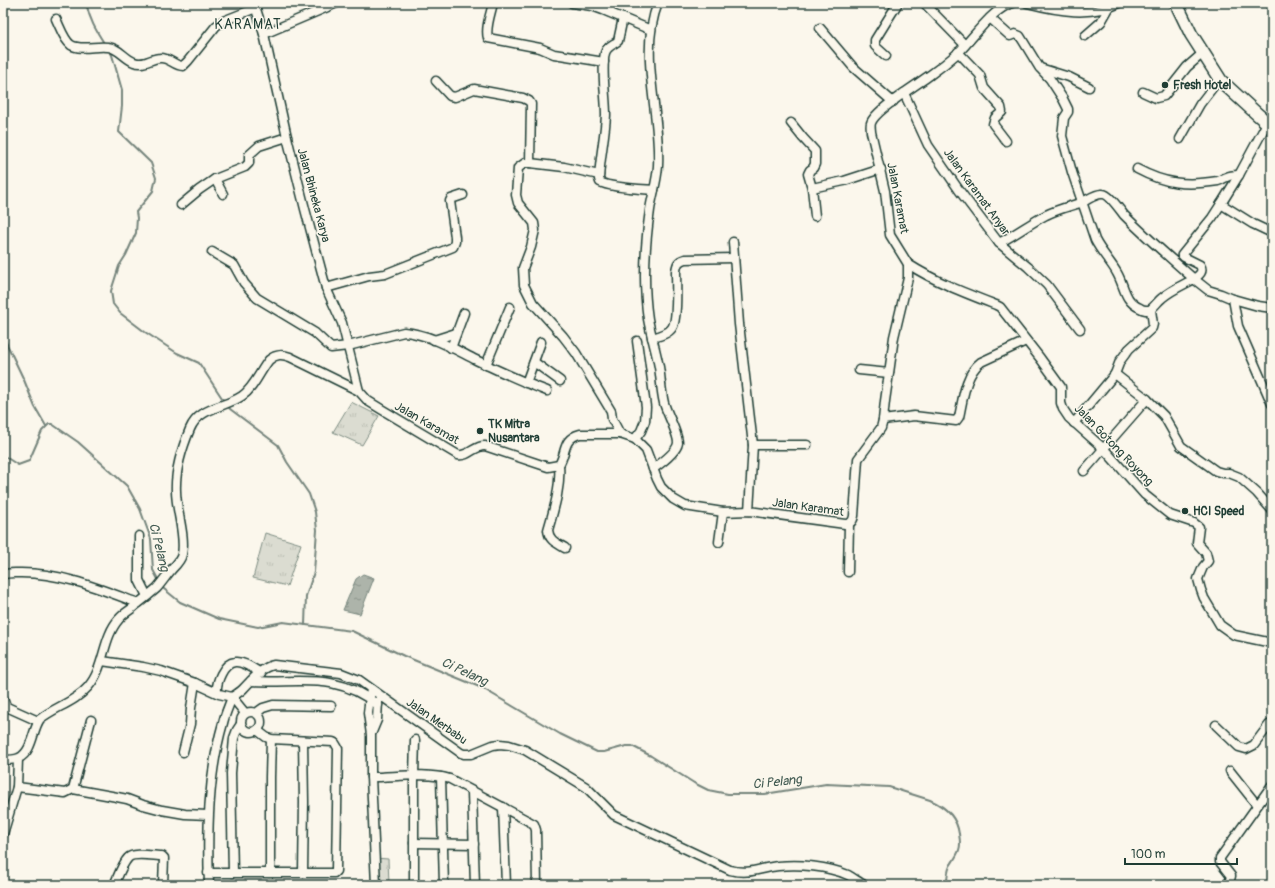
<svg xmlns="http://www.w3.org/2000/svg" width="1275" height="888" viewBox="0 0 1275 888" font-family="Pangolin,sans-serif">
  <defs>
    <pattern id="park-tufts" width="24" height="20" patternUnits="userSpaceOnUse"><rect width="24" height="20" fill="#dbdcd1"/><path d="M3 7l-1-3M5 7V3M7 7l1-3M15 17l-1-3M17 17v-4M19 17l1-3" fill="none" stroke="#bcbeb4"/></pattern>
    <pattern id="water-ripples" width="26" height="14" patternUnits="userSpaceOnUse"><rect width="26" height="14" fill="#adb4aa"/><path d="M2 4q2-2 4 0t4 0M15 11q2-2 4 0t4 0" fill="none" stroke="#8c948b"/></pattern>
  </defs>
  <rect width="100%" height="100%" fill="#fbf7ec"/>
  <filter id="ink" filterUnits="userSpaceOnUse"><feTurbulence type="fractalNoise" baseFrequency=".025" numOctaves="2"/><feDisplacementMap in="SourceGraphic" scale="8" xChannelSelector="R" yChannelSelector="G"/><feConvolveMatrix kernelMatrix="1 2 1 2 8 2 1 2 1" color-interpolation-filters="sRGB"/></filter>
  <g filter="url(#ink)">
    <g fill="url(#park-tufts)" stroke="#7d8c82">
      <path d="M351,402L379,416L362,445L333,432Z"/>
      <path d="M265,533L301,544L287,586L253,578Z"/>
      <path d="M375,858L388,859L389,884H374Z"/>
    </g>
    <path fill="url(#water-ripples)" stroke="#74847b" d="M363,574L374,578L360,614L343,610L356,579Z"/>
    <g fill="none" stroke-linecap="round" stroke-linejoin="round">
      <g stroke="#74847b" stroke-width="2">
        <path d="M86,3C90,20 95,29 104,43"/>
        <path d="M109,50L112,55L122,90V106L119,132L151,163L156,178L153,191L136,212L137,218L136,233L126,255L119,266L111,291L113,304L120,313L145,332L177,353L199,363L224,401"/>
        <path d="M3,336L24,380L35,407L46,426"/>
        <path d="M227,405L230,409L278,445L287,462L309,494L315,512L317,530L314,572L306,596L305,625"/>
        <path d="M3,452L4,456L18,465L29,461L42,431L49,424H52L78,442L127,486L140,509L151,539L153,570L159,581"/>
        <path d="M162,586L164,589L180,602L219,619L258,627L283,622L352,631L404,656L482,688L560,734L597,752H604L626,746H632L651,756L694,783L708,790L728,794H765L826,784L889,787L930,800C946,807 957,818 959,834C960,840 961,845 959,850C957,856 953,861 950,866C947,872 947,879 947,885"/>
      </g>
      <defs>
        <g id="minor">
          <path d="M254,3L264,34L287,137L305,209L326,288L342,323L359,391"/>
          <path d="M493,3C491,13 485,28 488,38L540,48L554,54L604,62"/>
          <path d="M572,3L592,6L603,10L651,30"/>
          <path d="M924,3L965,45"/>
          <path d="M1027,3C1058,11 1090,17 1120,3"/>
          <path d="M609,12L612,3"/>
          <path d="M623,18L618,41C613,45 607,46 605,53C601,69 606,97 606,115C605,136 600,157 599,179L600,182C611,188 641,189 654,190"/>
          <path d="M990,18L1010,36L1015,34L1020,36L1039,67L1050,79L1063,99L1068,109V112L1064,118L1062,136L1072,172L1095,240C1101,252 1111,262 1117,273C1125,287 1124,301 1140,308C1143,310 1148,311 1151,309C1155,306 1158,301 1162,298C1171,290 1183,285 1194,279L1208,290L1221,294L1233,299L1258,306L1272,308"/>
          <path d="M56,19C60,27 64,40 71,45C81,51 97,45 108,47C119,48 124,58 134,62C145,66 151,58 160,58C169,57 174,66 183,66L188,61L216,26L223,21L256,8"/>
          <path d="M820,28L853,67L893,102"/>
          <path d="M264,34L337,3"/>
          <path d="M1085,36L1101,22L1109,8"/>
          <path d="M958,52L980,75L984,88L1001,107L1002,112L995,118L993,124L1006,141"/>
          <path d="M886,56L875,46V40L898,3"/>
          <path d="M1040,68L1069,77L1089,87"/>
          <path d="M436,81L450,96L455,97L474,89L523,98L529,101L531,104L530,163"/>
          <path d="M1143,92L1156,98L1164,96L1187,67L1203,53"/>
          <path d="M904,93L928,145L959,190L999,243L1028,267L1047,285L1080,329"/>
          <path d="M791,123L803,138L815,151V164L813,168L810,170L808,174L812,188L815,216"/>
          <path d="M1267,123L1239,175L1221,204L1253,224L1272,233"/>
          <path d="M1180,139L1200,104L1220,78"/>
          <path d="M1137,169C1165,184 1186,186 1218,181C1222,180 1223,178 1227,177C1230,175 1235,175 1239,175"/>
          <path d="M599,175L564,167L530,163H525L518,168L516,195L518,203L534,223L535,230L531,247L523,268L524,285L533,303L563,336L576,353L611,411L612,419L620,434"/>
          <path d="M812,188L844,181L881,169"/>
          <path d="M223,194L215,179L245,167L249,163V155L259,146L287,137"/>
          <path d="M181,205L199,190L215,179"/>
          <path d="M733,242L739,324L753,445L749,511"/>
          <path d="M999,243C1015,235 1029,224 1046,215C1058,209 1071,206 1083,202C1089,199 1096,193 1103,194C1109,194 1120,210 1124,215C1146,237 1170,258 1194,279C1199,275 1204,272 1200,265L1184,257L1182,255L1212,218L1221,204"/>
          <path d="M212,252L234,265L244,283L257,298L315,333L331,348L348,346L404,332C430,334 454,349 476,360C499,371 523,382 547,391"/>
          <path d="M908,264C936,282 965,293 996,305L1000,307L1040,358L1061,387V403L1063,409L1069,418L1104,449L1145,495L1170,515L1194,523L1199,527L1197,543L1206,553L1208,561L1203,567L1198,579L1201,590L1204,598L1220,625L1234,635L1272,643"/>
          <path d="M326,288L369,276L385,274L453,247L455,242V237L450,201L451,199L463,195"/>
          <path d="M1233,299L1238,326L1272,404"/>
          <path d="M652,338C659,336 668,334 672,328C678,320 676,282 676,271C677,264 678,261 685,259L734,258"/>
          <path d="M434,340L456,333"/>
          <path d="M451,348L464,313"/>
          <path d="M534,362L560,381"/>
          <path d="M486,365L510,307"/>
          <path d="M859,370L889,373"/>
          <path d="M1115,374L1147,399L1164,416L1181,446L1216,471L1223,473H1229L1239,477L1257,493L1272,510"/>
          <path d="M526,383L541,342"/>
          <path d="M883,420L914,416L956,421L959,417C963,399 965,374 981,362L1026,341"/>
          <path d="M1074,423L1115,374L1120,361L1129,349L1152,328L1153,324L1151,310"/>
          <path d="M635,439L641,431L645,421L646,407L637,341"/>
          <path d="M753,445H807"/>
          <path d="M559,465C561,487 554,509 548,530C549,541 557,543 565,548"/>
          <path d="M653,469C660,464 677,452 678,443C678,433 667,414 664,403C661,391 661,379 659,367C656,351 651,335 648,319C643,285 645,245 650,210C652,196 657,181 658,166C661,114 638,53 658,3"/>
          <path d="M1084,471L1147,399"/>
          <path d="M139,536V580L147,596"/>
          <path d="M719,542L723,512"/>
          <path d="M848,572L849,524"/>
          <path d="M3,575C8,572 15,573 21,573C62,573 100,589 138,603"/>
          <path d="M102,661L143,667L161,671L195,683L219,694L232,697C235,695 240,692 243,689C251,681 262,667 274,665L341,673L359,680L461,753L464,754H471L493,745L500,744L509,745L525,750L586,787L614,815L730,870C750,875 759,868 778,866C800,864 827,866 848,875C853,878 859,882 864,885"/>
          <path d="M251,681C300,684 335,671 378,705"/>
          <path d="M371,689L368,713L371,735V777L376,885"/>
          <path d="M217,692C216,683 223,663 235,662C243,661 254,669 261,673"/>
          <path d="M232,697L245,713"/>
          <path d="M3,698L6,706L9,708L38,721"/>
          <circle cx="251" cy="722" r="10"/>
          <path d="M256,713L263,708L273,705L331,706"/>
          <path d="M1216,725L1239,747L1246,749L1254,745L1269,725L1272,723"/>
          <path d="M372,732L377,720L378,701"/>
          <path d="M303,741L304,802L303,873"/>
          <path d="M183,752L190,724L191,708L195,683"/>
          <path d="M18,759L17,787L65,793L73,789L117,797L127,799L143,805L162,810L185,814L208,815"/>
          <path d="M3,760C8,760 14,760 19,758C33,751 32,730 40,719C55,707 75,702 88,687C105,668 102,638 119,619C124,613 131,610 136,605C143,600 150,594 157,588C162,582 167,575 172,569C176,565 181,560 182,554C186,536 176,510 176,491C175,471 182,448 190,429C199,407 224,408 242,396C254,388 260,371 269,360C276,354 282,354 290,357L359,391L368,401L381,409L458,455C469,457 475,445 485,446L548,467L559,465C567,452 562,439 580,434H620L635,439L646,450L657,479L661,487L673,499L685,506L723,512L749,511L845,524C851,524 853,521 854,516L858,459L881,428L883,420L885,401L890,366L894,337L908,278V264L890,235L885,191L871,132C871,129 870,126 871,123C875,110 918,84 930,75C940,68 950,60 959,52C973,38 994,7 1013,3"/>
          <path d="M1230,771L1257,805"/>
          <path d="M371,777C396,777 425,772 450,779L534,824L536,830L537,885"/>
          <path d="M441,777L444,885"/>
          <path d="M73,789L91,720"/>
          <path d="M472,792L475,885"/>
          <path d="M503,807L506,885"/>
          <path d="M3,834L17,787"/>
          <path d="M414,843L474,844"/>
          <path d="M270,872V777L271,739"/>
          <path d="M208,873H334L336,871L338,748L335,743L333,742L271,739L266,737L257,730"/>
          <path d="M233,873L231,773L234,738L237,730L241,724"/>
          <path d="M115,883C118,876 123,863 128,858C133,852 154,856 162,856L164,858L163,885"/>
          <path d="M209,885C207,831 208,775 223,723C225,714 229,706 232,697"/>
          <path d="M414,885V776L415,740"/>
          <path d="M1227,885L1230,880L1231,876L1220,862V858L1272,785"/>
        </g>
        <path id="highway" d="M1176,3L1191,34L1221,81L1256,113L1272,127"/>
      </defs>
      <use href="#minor" stroke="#1f3d34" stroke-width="11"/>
      <use href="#highway" stroke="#1f3d34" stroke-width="15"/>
      <use href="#minor" stroke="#fbf7ec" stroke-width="8"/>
      <use href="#highway" stroke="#fbf7ec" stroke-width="12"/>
    </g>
  </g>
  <g fill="#1f3d34" stroke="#fbf7ec" stroke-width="1.5">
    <circle cx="1165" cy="85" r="4"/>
    <circle cx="480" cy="431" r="4"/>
    <circle cx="1185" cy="511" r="4"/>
  </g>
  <g text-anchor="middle" stroke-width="3" stroke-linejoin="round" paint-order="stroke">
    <g font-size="12" font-weight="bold" fill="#1f3d34" stroke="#fbf7ec" text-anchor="start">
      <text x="1173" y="89">Fresh Hotel</text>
      <text x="488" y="428">TK Mitra<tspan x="488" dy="14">Nusantara</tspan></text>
      <text x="1193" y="515">HCI Speed</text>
    </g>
    <g font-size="12" fill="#1f3d34" stroke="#fbf7ec">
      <text transform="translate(977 192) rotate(54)" y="4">Jalan Karamat Anyar</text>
      <text transform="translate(314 195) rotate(75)" y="4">Jalan Bhineka Karya</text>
      <text transform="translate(898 198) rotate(79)" y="4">Jalan Karamat</text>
      <text transform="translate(427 423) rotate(30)" y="4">Jalan Karamat</text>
      <text transform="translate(1114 445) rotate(46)" y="4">Jalan Gotong Royong</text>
      <text transform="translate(808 507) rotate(8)" y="4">Jalan Karamat</text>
      <text transform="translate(437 721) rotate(35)" y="4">Jalan Merbabu</text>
    </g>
    <g font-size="13" font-style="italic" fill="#425b52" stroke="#fbf7ec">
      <text transform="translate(160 547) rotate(76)" y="5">Ci Pelang</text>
      <text transform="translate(465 671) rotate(25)" y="5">Ci Pelang</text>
      <text transform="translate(777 781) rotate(-6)" y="5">Ci Pelang</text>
    </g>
    <g font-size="14" letter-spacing="1" fill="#1f3d34" stroke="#fbf7ec">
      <text x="248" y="29">KARAMAT</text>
    </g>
  </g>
  <rect width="1275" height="888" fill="none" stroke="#fbf7ec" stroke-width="16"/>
  <rect x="8" y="8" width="1259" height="872" fill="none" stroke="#1f3d34" stroke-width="1.5" filter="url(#ink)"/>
  <path d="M1125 858v6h112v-6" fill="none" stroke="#1f3d34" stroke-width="2"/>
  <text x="1131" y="858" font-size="12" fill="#1f3d34" stroke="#fbf7ec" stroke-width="3" paint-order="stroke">100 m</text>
</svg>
